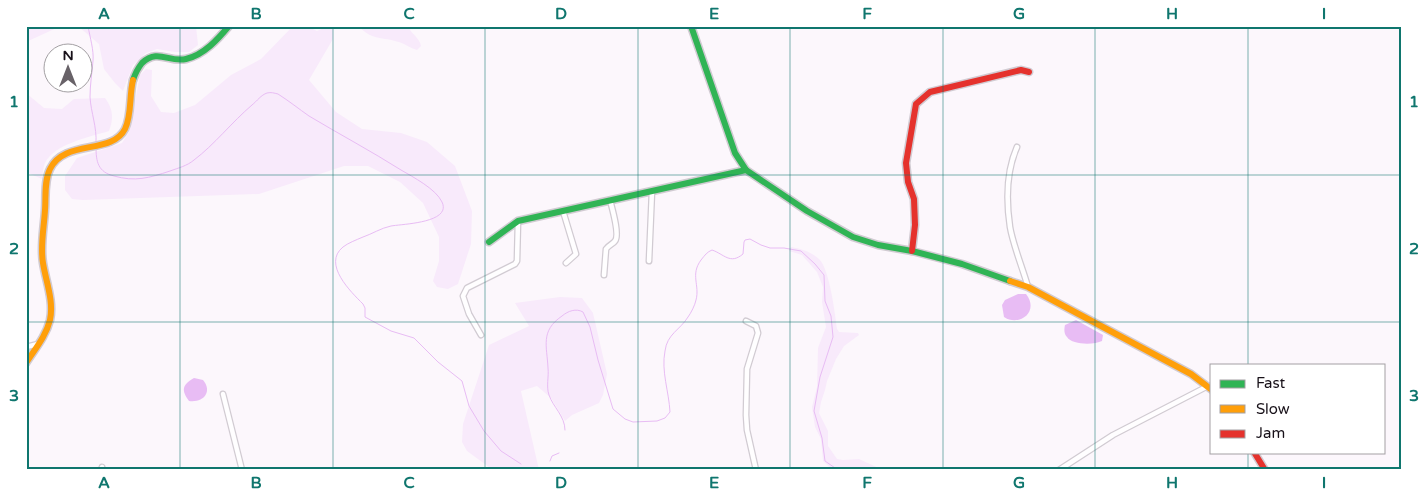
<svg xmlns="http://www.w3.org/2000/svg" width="1428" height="496" viewBox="0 0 1428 496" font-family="'Varela Round',sans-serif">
  <rect width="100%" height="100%" fill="#fcf7fc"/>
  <g fill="#f8eafb">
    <path d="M26,26H61L26,42Z"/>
    <path d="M78,26H196L198,45L189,52H175L157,49L146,53L133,65L123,91L115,83L104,69L99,44Z"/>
    <path d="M293,26H307L317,31L328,26H333V39L309,80L336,112L362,129L401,133L427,142L455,166L472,211L471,244L458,284L448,289L437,287L433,281L439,261V237L423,203L400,182L368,166H344L259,194L83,200L72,199L65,190V176L77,158L122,143L129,132L140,75L146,69L152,70L151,96L161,112L174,113L195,105L231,75L261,59Z"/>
    <path d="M359,26H408C411,34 420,38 421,46L417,50C410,48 405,44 399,42C383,37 370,40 359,26Z"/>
    <path d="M26,93L44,108L62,109L74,99L105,98C113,109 114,118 109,131C90,137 54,144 45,163C43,167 43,174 42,179L26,172Z"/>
    <path d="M791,247C802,249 812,252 820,260C830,272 835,314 837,329L839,332L858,333L859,335L844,346L836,359L827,381L825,390L821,402L819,413L828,431V446L837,459L843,460L859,459L883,470H833L823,461L821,439L815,427L812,407L817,387L818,348L826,327L822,302L823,287L817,272L802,255L789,251Z"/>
    <path d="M560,297L582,298L593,313L607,374L603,395L599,403L572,415L565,421L551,398L537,386L521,391L539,470H493L467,451L462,442L463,424L489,345L529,326L515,303Z"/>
  </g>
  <g fill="#e8bcf4">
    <path d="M1018,294H1026C1040,312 1019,327 1004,317L1002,305L1005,300Z"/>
    <path d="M1076,320L1103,335L1102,341C1094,345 1072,345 1067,337C1064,334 1064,329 1065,325Z"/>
    <path d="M194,378L203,380C213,392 203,403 189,401C181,390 182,385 194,378Z"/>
  </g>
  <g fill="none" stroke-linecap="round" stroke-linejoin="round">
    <g stroke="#e8bcf4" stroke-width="1">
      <path d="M88,26C90,38 94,50 93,61C92,73 90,85 90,97C91,113 97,127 96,143"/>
      <path d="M96,147C96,162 98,172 114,176C135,182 149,178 170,171C178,168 187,166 194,160C214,145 232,122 252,105C257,101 261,95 267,93C271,92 274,93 278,94C289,101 299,109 309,116C339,134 371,151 401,170C413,177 436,189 442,202C452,223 402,224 391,226C381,228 372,234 363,237C356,240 348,243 343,247C322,264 351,292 363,304L365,308V317L391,331L414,338L438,362L462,381L469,406L484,431L501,451L521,464"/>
      <path d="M565,430C565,416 553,407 549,395C546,386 549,377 548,368C547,346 540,331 562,316C568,311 576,308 583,312L590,327L598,360L613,409L625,419L633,422L657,421L665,418L670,412C669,392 661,371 665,351C667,334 680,330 688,317C691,313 695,305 696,300C700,285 690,275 701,260C705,255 707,252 712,250C724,254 730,265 743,254L744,242L745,240L750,239L761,245L770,248H784L801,251L815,264L824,275L825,301L831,316L833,337L820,377L814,411L822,438L825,461L838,470"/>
      <path d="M550,461L552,456L559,453"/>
      <path d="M843,470L865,468L868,470"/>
    </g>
    <defs>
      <g id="street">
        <path d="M1017,147C1006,172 1006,200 1010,227C1013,245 1023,269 1028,287"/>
        <path d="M563,211L576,254L566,263"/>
        <path d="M649,261L652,191"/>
        <path d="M604,275L606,249C609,245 613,244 615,241C620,235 612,208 610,200"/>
        <path d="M746,321L756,326L758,333L747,369L746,415L747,430L756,470"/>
        <path d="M481,335L469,314L463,296L467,288L515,264L517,261L518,221"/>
        <path d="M26,347L38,344"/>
        <path d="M223,394L242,470"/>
        <path d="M101,470L102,467"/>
        <path d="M1059,470L1113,435L1208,386"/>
      </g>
      <g id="fast">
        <path d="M691,26L735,153L746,170L807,211L853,237L878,245L912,251L962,264L1010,281"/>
        <path d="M133,80C135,74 138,68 142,63C158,48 169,63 186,59C204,55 218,39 229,26"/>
        <path d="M489,242L518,221L746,170"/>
      </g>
      <g id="slow">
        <path d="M1010,281L1028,287L1191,374L1212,390"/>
        <path d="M26,363C35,349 46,336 50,320C54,301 46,282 43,263C40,246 44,228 45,210C46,197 44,181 50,169C64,139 112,155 125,129C132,115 129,96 133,80"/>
      </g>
      <g id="jam">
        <path d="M912,251L915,225L914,199L908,182L906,163L916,104L930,92L1021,70L1029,72"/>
        <path d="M1254,452L1265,470"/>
      </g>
    </defs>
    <use href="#street" stroke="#d1cbd2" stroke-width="7"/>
    <use href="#fast" stroke="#d1cbd2" stroke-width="9"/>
    <use href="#slow" stroke="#d1cbd2" stroke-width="9"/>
    <use href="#jam" stroke="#d1cbd2" stroke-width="9"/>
    <use href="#street" stroke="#fffeff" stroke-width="4.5"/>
    <use href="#fast" stroke="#30b455" stroke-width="6"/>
    <use href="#slow" stroke="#ff9f0a" stroke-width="6"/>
    <use href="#jam" stroke="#e5322d" stroke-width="6"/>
  </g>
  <path fill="none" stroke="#0f766e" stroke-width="1" stroke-opacity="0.55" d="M180,26V470M333,26V470M485,26V470M638,26V470M790,26V470M943,26V470M1095,26V470M1248,26V365M26,175H1402M26,322H1402M1248,452V470"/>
  <rect width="1428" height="496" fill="none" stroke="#ffffff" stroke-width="55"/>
  <rect x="1210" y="364" width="175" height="90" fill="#ffffff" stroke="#a3a0a3"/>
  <rect x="1220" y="380" width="25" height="8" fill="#30b455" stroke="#a3a0a3"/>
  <text x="1256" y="388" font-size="15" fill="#181119">Fast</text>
  <rect x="1220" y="405" width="25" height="8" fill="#ff9f0a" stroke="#a3a0a3"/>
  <text x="1256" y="414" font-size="15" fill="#181119">Slow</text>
  <rect x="1220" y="430" width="25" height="8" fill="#e5322d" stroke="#a3a0a3"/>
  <text x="1256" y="438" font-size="15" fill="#181119">Jam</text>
  <g transform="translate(68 68)"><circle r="24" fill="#ffffff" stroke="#a3a0a3"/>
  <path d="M0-4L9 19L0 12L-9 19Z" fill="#686268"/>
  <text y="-8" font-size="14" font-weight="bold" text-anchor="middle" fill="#181119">N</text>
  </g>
  <rect x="28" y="28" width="1372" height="440" fill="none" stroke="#0f766e" stroke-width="2"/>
  <g font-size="16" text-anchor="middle" font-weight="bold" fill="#0f766e">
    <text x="104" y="19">A</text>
    <text x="256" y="19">B</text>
    <text x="409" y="19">C</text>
    <text x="561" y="19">D</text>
    <text x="714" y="19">E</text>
    <text x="867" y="19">F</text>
    <text x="1019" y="19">G</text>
    <text x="1172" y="19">H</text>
    <text x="1324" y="19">I</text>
    <text x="14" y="107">1</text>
    <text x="1414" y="107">1</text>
    <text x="14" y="254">2</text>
    <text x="1414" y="254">2</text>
    <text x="14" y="401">3</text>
    <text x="1414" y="401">3</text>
    <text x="104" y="488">A</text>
    <text x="256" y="488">B</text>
    <text x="409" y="488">C</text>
    <text x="561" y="488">D</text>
    <text x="714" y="488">E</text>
    <text x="867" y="488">F</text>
    <text x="1019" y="488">G</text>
    <text x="1172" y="488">H</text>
    <text x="1324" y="488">I</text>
  </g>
</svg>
